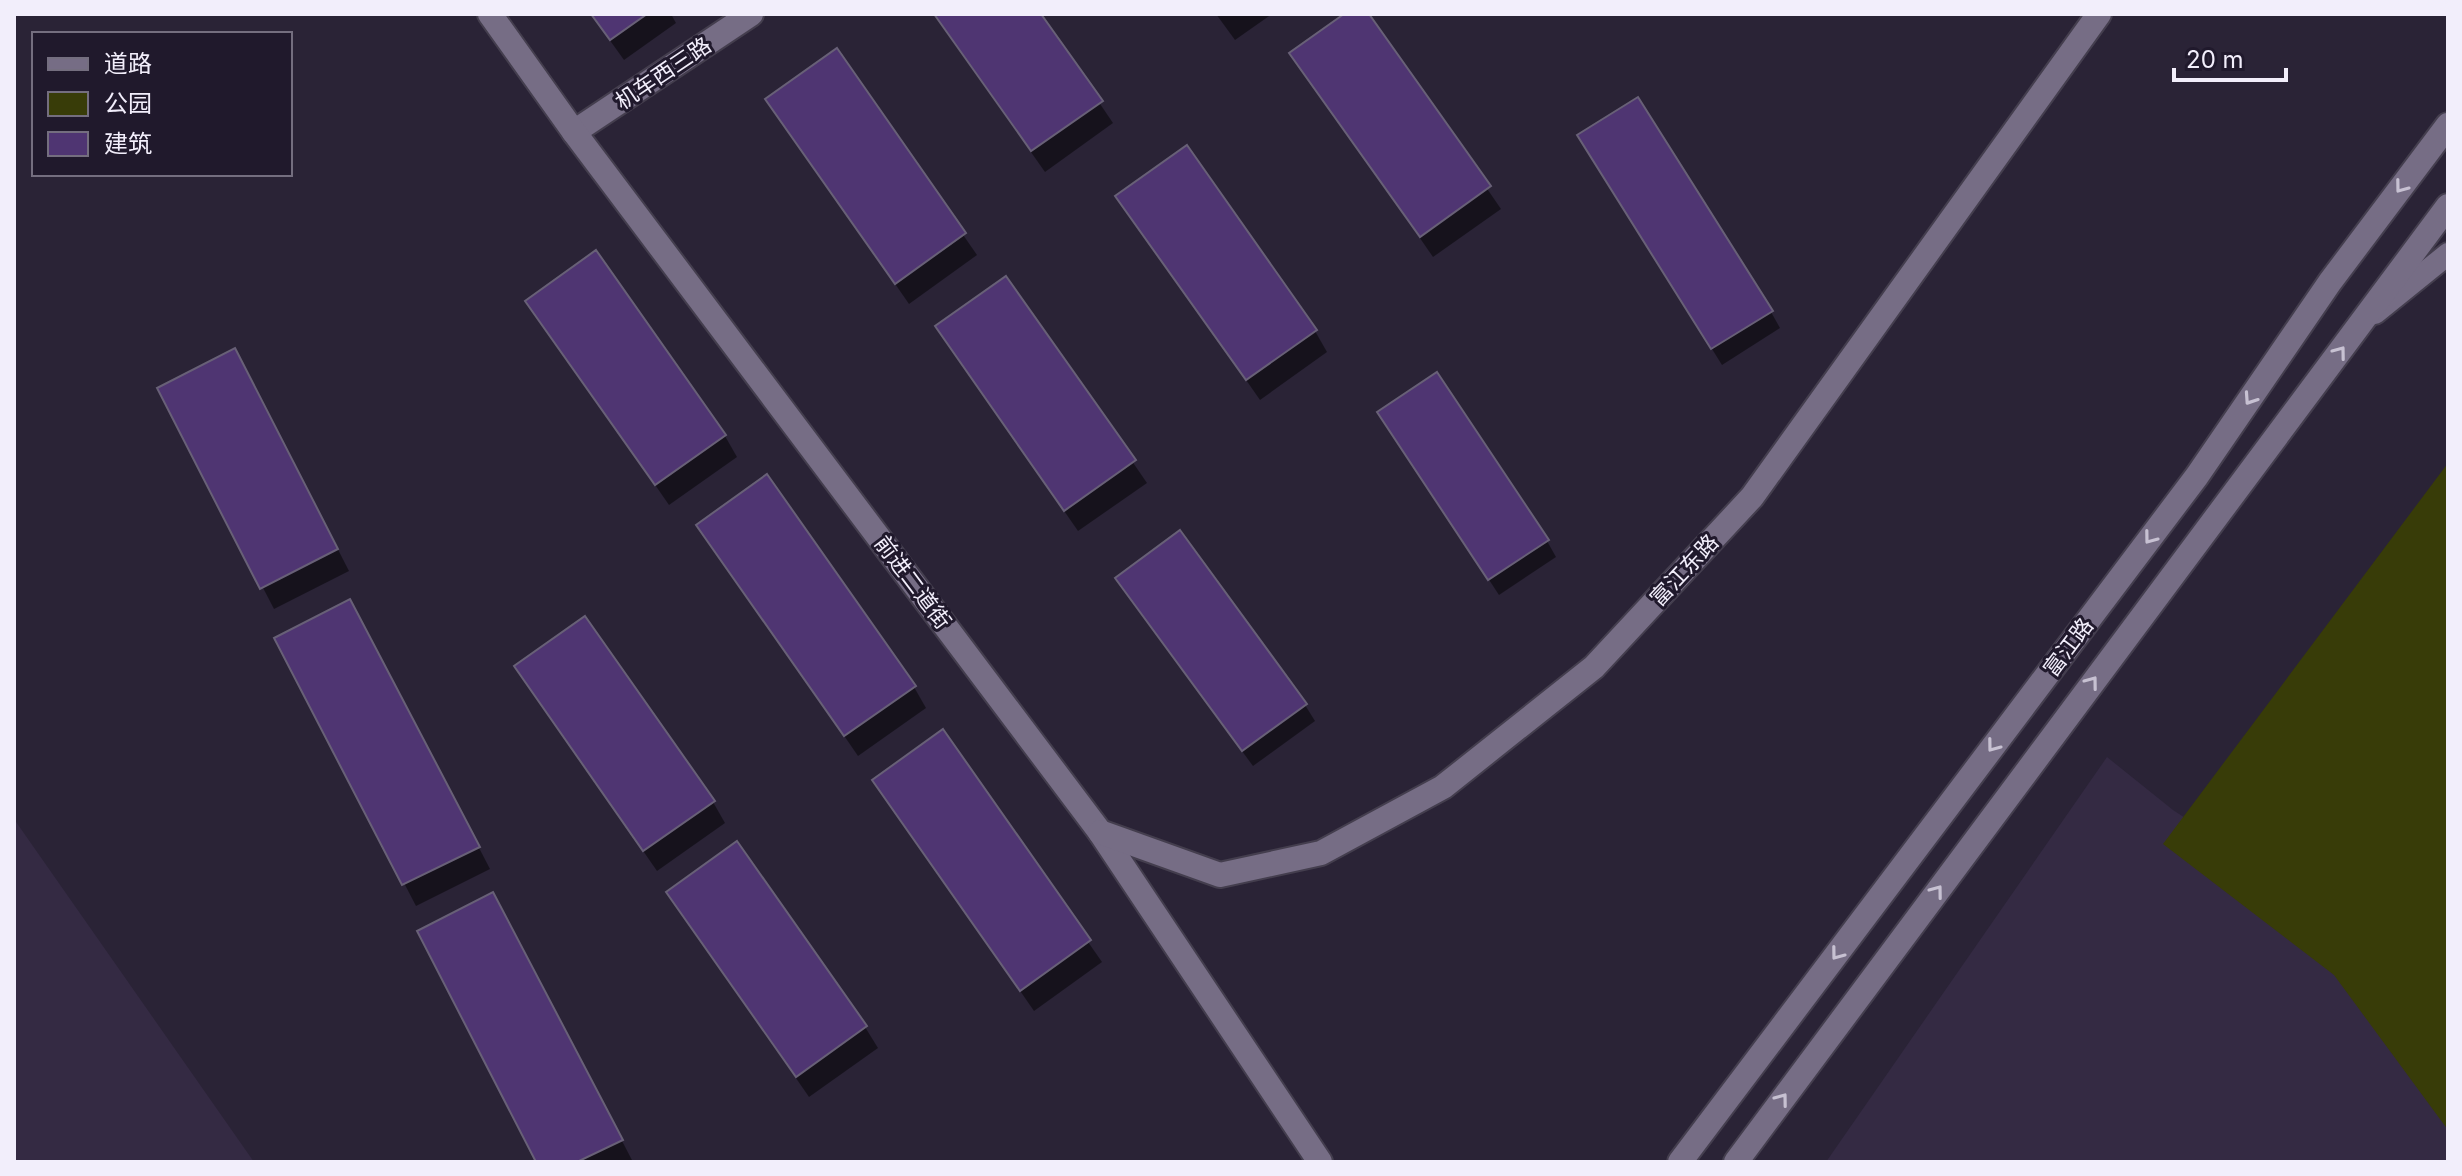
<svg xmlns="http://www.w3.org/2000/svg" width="2462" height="1176" viewBox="0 0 2462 1176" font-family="Inter,'Noto Sans SC',sans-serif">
  <rect width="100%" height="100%" fill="#2a2336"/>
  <g fill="#342a43">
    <path d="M2107,757L2173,810L2336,918L2448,1073V1162H1826Z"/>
    <path d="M14,819L254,1162H14Z"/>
  </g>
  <path fill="#383c08" d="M2448,463V1130L2334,975L2163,844Z"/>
  <g fill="#0007">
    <path d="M591,14H671L676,23L624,60Z"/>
    <path d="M933,14H1039L1113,123L1045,172Z"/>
    <path d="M1216,14H1272L1235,40Z"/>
    <path d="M1347,14H1367L1501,209L1433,257L1292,53Z"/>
    <path d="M836,51L977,255L909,304L768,100Z"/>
    <path d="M1589,152L1771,312L1780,328L1722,365Z"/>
    <path d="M1118,196L1315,331L1327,352L1260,400Z"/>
    <path d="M1006,278L1147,483L1078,531L937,327Z"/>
    <path d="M528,301L725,436L737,457L669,505Z"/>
    <path d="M247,372L349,571L274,609L160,389Z"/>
    <path d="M1390,429L1547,541L1556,557L1499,595Z"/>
    <path d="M699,525L914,687L926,708L858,756Z"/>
    <path d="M1127,595L1305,705L1315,721L1253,766Z"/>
    <path d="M362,622L490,869L416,906L277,639Z"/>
    <path d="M516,667L713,802L725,823L657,871Z"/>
    <path d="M942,732L1102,962L1034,1011L874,780Z"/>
    <path d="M668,893L865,1027L878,1048L809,1097Z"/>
    <path d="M504,915L633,1162H538Z"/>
  </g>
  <g fill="#4f3572" stroke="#686077" stroke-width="2">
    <path d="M591,14H647L610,40Z"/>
    <path d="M934,14H1041L1103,101L1031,151Z"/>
    <path d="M1344,14H1369L1491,186L1420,237L1289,53Z"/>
    <path d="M837,48L966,233L895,284L765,99Z"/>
    <path d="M1638,97L1773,311L1711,349L1577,135Z"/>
    <path d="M1187,145L1317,330L1246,380L1115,196Z"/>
    <path d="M596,250L726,435L655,485L525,301Z"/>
    <path d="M1006,276L1136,460L1064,511L935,326Z"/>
    <path d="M235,348L338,549L260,589L157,388Z"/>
    <path d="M1437,372L1549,540L1488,580L1377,412Z"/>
    <path d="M767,474L916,686L844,736L696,525Z"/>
    <path d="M1180,530L1307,704L1242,751L1115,578Z"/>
    <path d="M350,599L480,847L402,885L274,638Z"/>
    <path d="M585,616L715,801L643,851L514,666Z"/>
    <path d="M943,729L1091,940L1020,991L872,780Z"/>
    <path d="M737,841L867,1026L796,1077L666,892Z"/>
    <path d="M493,892L623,1140L577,1162H536L417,931Z"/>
  </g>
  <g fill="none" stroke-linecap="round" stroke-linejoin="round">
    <defs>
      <path id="service" d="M2375,313L2448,254"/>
      <path id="minor" d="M574,132L751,14"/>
      <g id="tertiary">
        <path d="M490,14L574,132L1100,832L1320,1162"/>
        <path d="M1100,832L1220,875L1321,853L1443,787L1594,667L1752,497L2099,14"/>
      </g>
      <g id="secondary">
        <path d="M1680,1162L2197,476L2330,282L2448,125"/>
        <path d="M1736,1162L2448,206"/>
      </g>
    </defs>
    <use href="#service" stroke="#443e4e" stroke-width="26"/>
    <use href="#minor" stroke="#443e4e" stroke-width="28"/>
    <use href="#tertiary" stroke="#443e4e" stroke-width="28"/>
    <use href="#secondary" stroke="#443e4e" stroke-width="28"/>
    <use href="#service" stroke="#766d85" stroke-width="22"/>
    <use href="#minor" stroke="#766d85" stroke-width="24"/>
    <use href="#tertiary" stroke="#766d85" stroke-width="24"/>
    <use href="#secondary" stroke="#766d85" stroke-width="24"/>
  </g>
  <defs><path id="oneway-chevron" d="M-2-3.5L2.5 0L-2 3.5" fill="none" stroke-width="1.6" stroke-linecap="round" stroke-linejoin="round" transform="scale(2)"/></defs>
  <g stroke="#c7c1d2">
    <use href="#oneway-chevron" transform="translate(2401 187) rotate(127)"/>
    <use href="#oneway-chevron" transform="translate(2340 352) rotate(-53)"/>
    <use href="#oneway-chevron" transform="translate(2250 399) rotate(124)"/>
    <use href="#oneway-chevron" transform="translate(2150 538) rotate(127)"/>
    <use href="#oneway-chevron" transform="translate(2092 682) rotate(-53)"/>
    <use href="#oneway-chevron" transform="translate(1993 746) rotate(127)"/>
    <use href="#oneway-chevron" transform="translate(1937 891) rotate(-53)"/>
    <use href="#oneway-chevron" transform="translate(1837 954) rotate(127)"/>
    <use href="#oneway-chevron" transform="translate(1782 1099) rotate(-53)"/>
  </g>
  <g text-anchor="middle" stroke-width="6" stroke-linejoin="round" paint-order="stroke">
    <g font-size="22" fill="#f2eefb" stroke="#20192c">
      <text transform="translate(663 73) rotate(-34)" y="8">机车西三路</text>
      <text transform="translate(1684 570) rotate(-47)" y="8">富江东路</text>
      <text transform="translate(913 582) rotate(53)" y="8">前进二道街</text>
      <text transform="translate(2068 647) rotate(-53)" y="8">富江路</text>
    </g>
  </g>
  <rect width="2462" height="1176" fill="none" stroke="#f2eefb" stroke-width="32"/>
  <rect x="32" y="32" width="260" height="144" fill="#20192c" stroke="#746e7f" stroke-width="2"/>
  <rect x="48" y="58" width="40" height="12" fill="#766d85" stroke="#746e7f" stroke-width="2"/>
  <text x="104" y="72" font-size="24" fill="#f2eefb">道路</text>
  <rect x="48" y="92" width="40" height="24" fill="#383c08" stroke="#746e7f" stroke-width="2"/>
  <text x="104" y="112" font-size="24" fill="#f2eefb">公园</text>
  <rect x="48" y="132" width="40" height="24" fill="#4f3572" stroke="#746e7f" stroke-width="2"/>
  <text x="104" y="152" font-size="24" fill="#f2eefb">建筑</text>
  <path d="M2174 68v12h112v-12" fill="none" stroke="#f2eefb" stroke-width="4"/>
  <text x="2186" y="68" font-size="24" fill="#f2eefb" stroke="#20192c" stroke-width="6" paint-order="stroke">20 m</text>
</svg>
